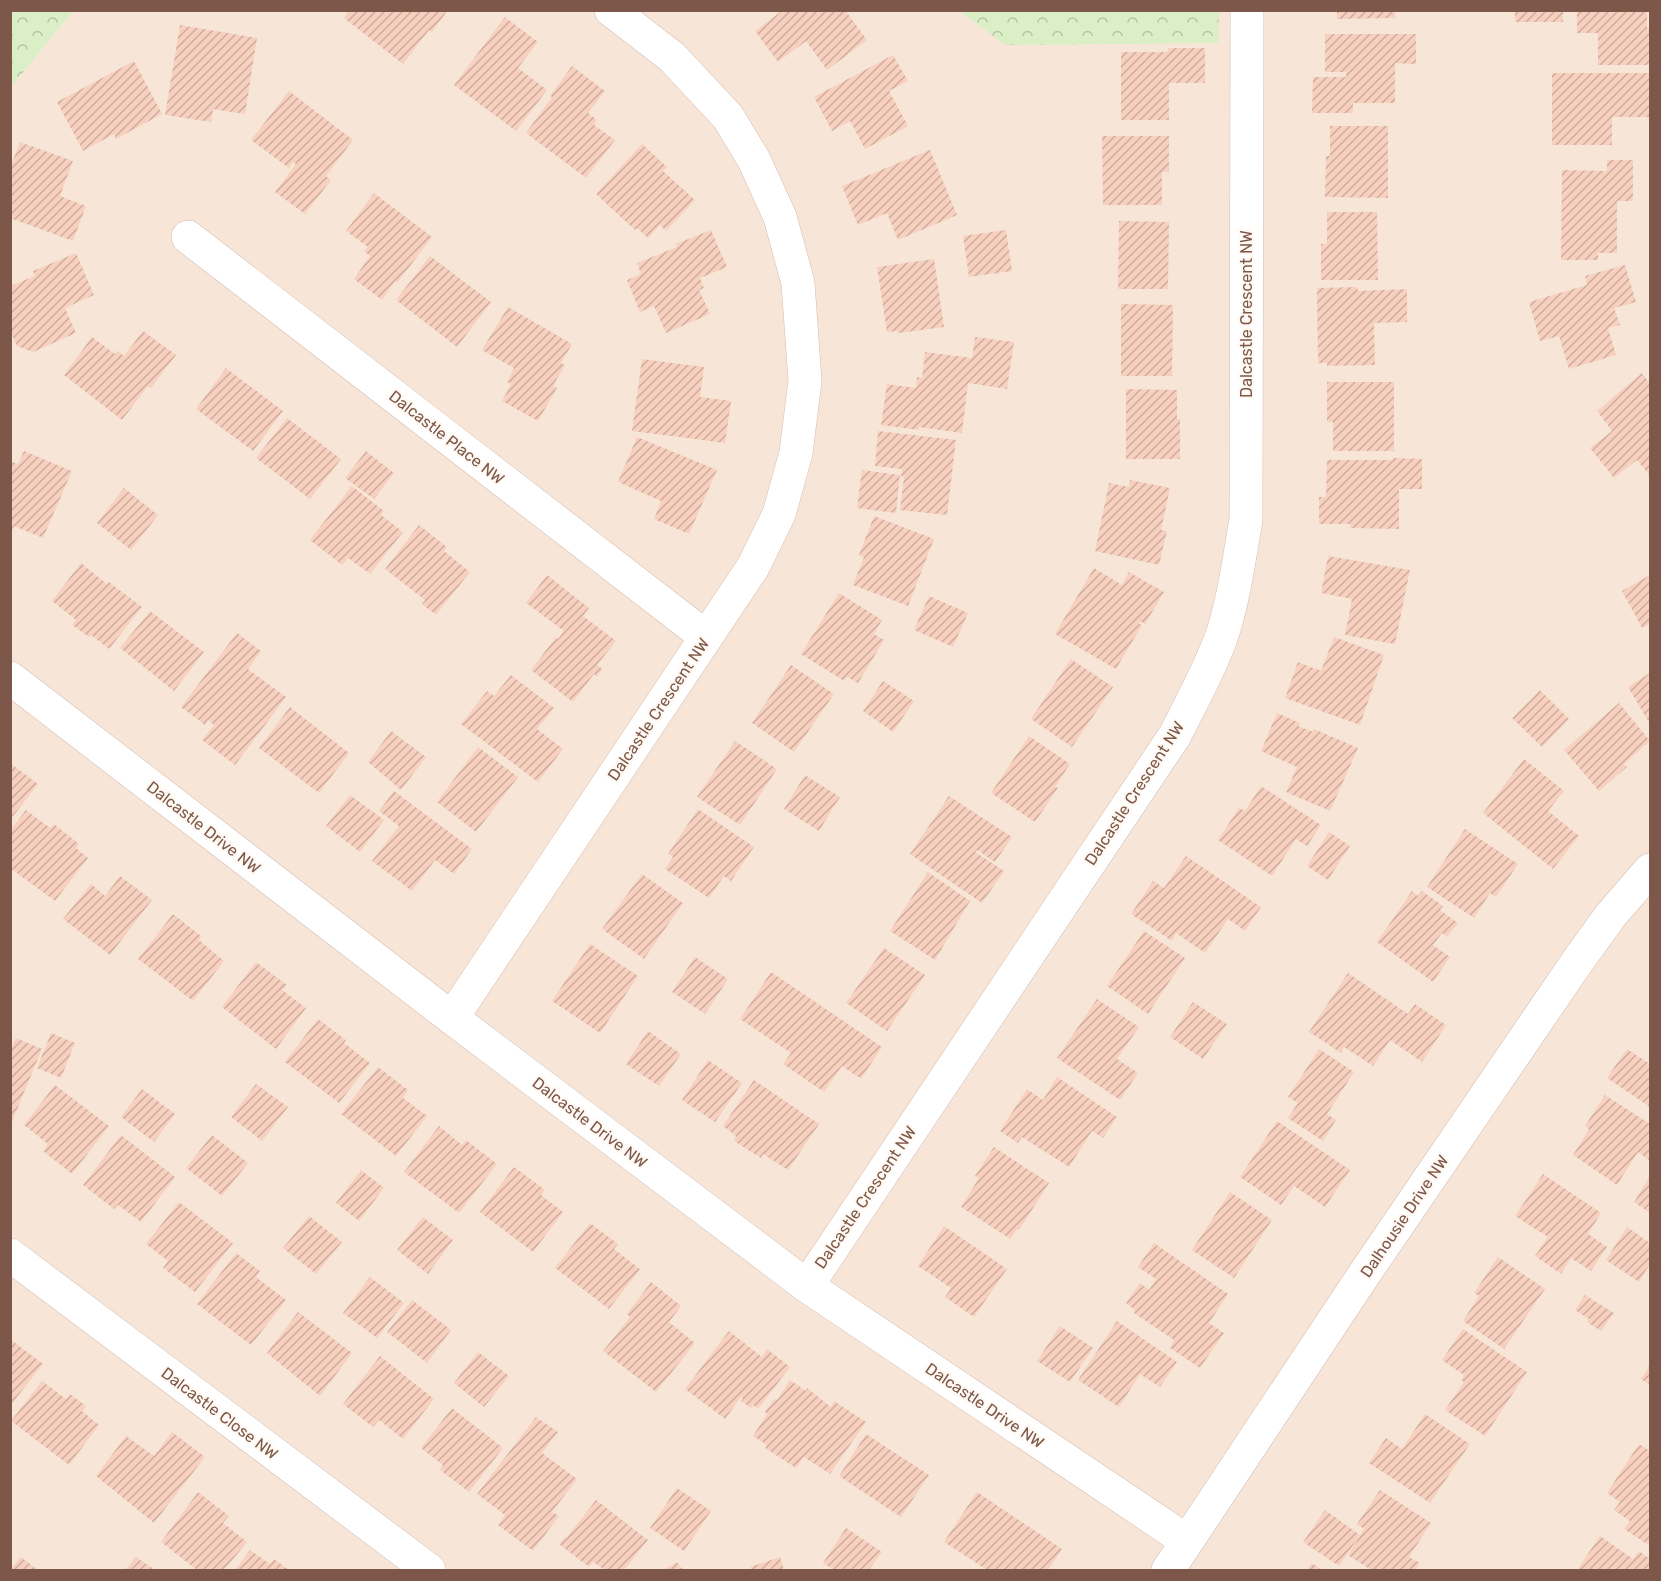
<svg xmlns="http://www.w3.org/2000/svg" width="1661" height="1581" viewBox="0 0 1661 1581" font-family="Rubik,sans-serif">
  <defs>
    <pattern id="forest-crowns" width="20" height="18" patternUnits="userSpaceOnUse" patternTransform="scale(1.5)"><rect width="20" height="18" fill="#daefc6"/><path d="M2 6a3 3 0 1 1 6 0M12 15a3 3 0 1 1 6 0" fill="none" stroke="#b6c4a3"/></pattern>
    <pattern id="building-hatch" width="6" height="6" patternUnits="userSpaceOnUse" patternTransform="scale(1.5)"><rect width="6" height="6" fill="#f7d0bf"/><path d="M-1 1l2-2M0 6l6-6M5 7l2-2" fill="none" stroke="#cdac9d"/></pattern>
  </defs>
  <rect width="100%" height="100%" fill="#fef5ea"/>
  <path fill="#f7e6d8" d="M73,11H1650V1570H11L10,87Z"/>
  <g fill="url(#forest-crowns)">
    <path d="M11,10L73,11L11,87L10,11Z"/>
    <path d="M960,11H1219L1218,43L1005,45Z"/>
  </g>
  <g fill="url(#building-hatch)">
    <path d="M350,10H448L432,32L429,30L403,64L344,18Z"/>
    <path d="M783,10H845L867,40L827,70L806,41L778,62L755,31Z"/>
    <path d="M1337,10H1395V18L1337,19Z"/>
    <rect x="1515" y="10" width="48" height="12"/>
    <path d="M1577,10H1647V28H1649V65H1598V33H1577Z"/>
    <path d="M505,17L538,42L518,68L547,90L516,131L454,85Z"/>
    <path d="M180,25L257,38L245,114L213,109L211,122L165,115Z"/>
    <path d="M1325,34H1416V64L1395,63V103H1353V113H1312L1313,77H1346V72H1325Z"/>
    <path d="M1168,48H1205V83H1169V120H1121V52H1168Z"/>
    <path d="M893,55L908,81L889,91L908,126L865,149L850,121L832,131L814,97Z"/>
    <path d="M134,61L162,114L116,139L114,134L83,151L57,102Z"/>
    <path d="M572,66L605,91L588,113L597,120L594,125L615,140L586,178L526,133L552,97L550,96Z"/>
    <path d="M1552,73H1650V117H1612V145H1552Z"/>
    <path d="M289,91L353,140L326,176L331,180L305,214L275,192L296,164L293,162L289,168L251,140Z"/>
    <path d="M1330,126H1388V198L1325,197L1326,156H1330Z"/>
    <path d="M1102,136H1169V172H1162V205H1103Z"/>
    <path d="M20,142L73,161L60,196L86,206L73,241L10,218V168Z"/>
    <path d="M642,144L667,167L663,171L695,200L666,231L660,225L648,238L637,228L635,230L596,194Z"/>
    <path d="M930,150L957,215L898,240L887,213L858,225L842,186Z"/>
    <path d="M1607,160H1633V201H1617V253H1598V260H1561L1562,170L1607,171Z"/>
    <path d="M374,193L432,237L397,283L395,281L382,300L354,279L370,256L364,251L368,247L346,231Z"/>
    <path d="M1327,212H1377L1378,280H1321V244H1327Z"/>
    <path d="M1119,221L1169,222L1168,289H1118Z"/>
    <path d="M711,230L727,267L700,278L704,288L699,290L710,314L666,333L654,306L640,312L627,280L641,274L637,263L677,247L676,244Z"/>
    <path d="M1006,230L1012,271L969,277L963,236Z"/>
    <path d="M76,253L94,295L65,308L76,333L33,352L17,346L10,331V286L35,276L33,271Z"/>
    <path d="M430,256L491,302L457,347L396,300Z"/>
    <path d="M934,259L944,327L898,333V331L887,332L877,267Z"/>
    <path d="M1625,265L1636,302L1614,308L1620,325L1608,328L1616,355L1569,369L1559,336L1540,341L1529,302L1587,285L1585,276Z"/>
    <path d="M1357,287L1358,291L1407,289V322L1374,323L1375,365L1327,366V363H1318L1317,288Z"/>
    <path d="M1121,304L1173,305L1172,376H1121Z"/>
    <path d="M508,307L572,344L561,363L565,365L553,386L557,388L538,421L502,401L511,384L507,382L514,368L482,350Z"/>
    <path d="M143,331L176,355L151,388L148,386L122,420L64,375L92,337L115,354L118,351L124,356Z"/>
    <path d="M975,337L1014,342L1007,389L968,383L962,433L919,427V430L881,425L887,384L916,388L917,377L922,378L925,352L972,358Z"/>
    <path d="M642,359L704,367L700,397L731,401L725,443L632,431Z"/>
    <path d="M226,368L283,411L253,451L196,409Z"/>
    <path d="M1642,373L1650,384V476L1637,460L1614,478L1590,448L1612,431L1597,411Z"/>
    <path d="M1327,382H1394V451H1333V422H1327Z"/>
    <path d="M1126,389L1177,390V419H1180V459H1126Z"/>
    <path d="M287,418L341,459L310,499L256,458Z"/>
    <path d="M878,431L956,440L947,515L900,510L904,477L901,476L902,469L875,466Z"/>
    <path d="M637,437L717,470L689,534L654,519L661,501L618,482Z"/>
    <path d="M24,451L72,471L43,538L14,526L10,534V461L18,464Z"/>
    <path d="M366,451L394,473L374,499L345,478Z"/>
    <path d="M1393,458L1422,459V489H1399V529L1350,528V524H1319V497H1326L1327,460H1393Z"/>
    <path d="M862,470L900,475L896,513L857,508Z"/>
    <path d="M1130,480L1170,488L1161,530L1167,531L1159,565L1095,551L1109,483L1129,487Z"/>
    <path d="M352,486L384,511L381,515L403,532L370,574L348,558L342,565L310,540Z"/>
    <path d="M124,488L158,515L131,550L97,523Z"/>
    <path d="M874,516L934,539L908,606L853,585L864,557L859,555Z"/>
    <path d="M419,525L447,547L444,551L470,572L436,615L422,604L425,600L385,569Z"/>
    <path d="M1328,556L1410,570L1395,644L1345,635L1352,599L1321,593Z"/>
    <path d="M81,563L107,584L109,582L142,607L109,649L91,635L89,637L72,625L76,620L52,601Z"/>
    <path d="M1094,568L1122,585L1129,572L1164,592L1145,624L1140,621L1139,624L1142,625L1116,669L1055,634Z"/>
    <path d="M547,575L589,608L583,616L616,641L597,665L602,669L597,677L594,674L573,702L531,670L556,637L558,639L564,631L526,603Z"/>
    <path d="M1650,575V624L1642,628L1622,591Z"/>
    <path d="M839,593L882,620L874,634L884,640L858,683L847,677L844,681L801,654Z"/>
    <path d="M929,596L968,613L953,647L914,630Z"/>
    <path d="M150,611L204,652L174,691L120,648Z"/>
    <path d="M237,633L261,651L248,669L286,697L235,765L202,740L214,725L208,720L205,725L181,707Z"/>
    <path d="M1334,637L1384,655L1360,725L1285,698L1298,662L1321,671Z"/>
    <path d="M1071,659L1113,687L1072,747L1031,719Z"/>
    <path d="M791,665L834,694L794,752L752,723Z"/>
    <path d="M1650,673V724L1628,687Z"/>
    <path d="M511,675L554,708L537,729L563,749L538,782L461,724L487,691L494,696Z"/>
    <path d="M883,681L914,701L893,732L863,711Z"/>
    <path d="M1540,690L1569,719L1542,747L1512,718Z"/>
    <path d="M1619,703L1650,741L1624,764L1627,767L1599,791L1564,750Z"/>
    <path d="M290,707L349,753L319,793L259,748Z"/>
    <path d="M1277,713L1300,723L1298,726L1313,732L1314,729L1358,748L1330,811L1286,792L1297,767L1261,751Z"/>
    <path d="M391,731L426,757L401,790L368,762Z"/>
    <path d="M1029,736L1070,764L1055,787L1058,788L1035,822L991,793Z"/>
    <path d="M735,741L777,769L740,825L697,797Z"/>
    <path d="M478,747L518,777L476,832L437,802Z"/>
    <path d="M1524,759L1564,791L1548,811L1579,836L1553,869L1483,813Z"/>
    <path d="M10,763L38,784L10,820Z"/>
    <path d="M805,775L840,797L819,831L784,809Z"/>
    <path d="M1261,786L1321,825L1307,846L1296,839L1272,876L1218,840L1239,808L1245,811Z"/>
    <path d="M394,791L472,849L454,874L435,860L412,891L372,861L399,826L379,811Z"/>
    <path d="M350,795L384,820L360,852L326,826Z"/>
    <path d="M949,796L1012,837L995,862L977,850L975,852L1004,871L982,903L910,854Z"/>
    <path d="M698,809L754,847L731,881L724,876L709,898L665,869L673,857L668,854Z"/>
    <path d="M26,810L50,828L54,824L79,844L76,848L88,858L55,901L10,868V831Z"/>
    <path d="M1465,829L1518,864L1496,897L1490,893L1474,918L1427,887Z"/>
    <path d="M1329,832L1350,846L1328,880L1307,866Z"/>
    <path d="M1186,856L1261,907L1245,931L1228,919L1205,953L1176,933L1172,941L1131,914L1153,881L1164,888Z"/>
    <path d="M928,872L970,901L935,960L890,931Z"/>
    <path d="M642,874L683,903L644,959L602,929Z"/>
    <path d="M120,876L152,900L110,955L63,919L91,884L105,896Z"/>
    <path d="M1412,891L1418,896L1422,891L1443,906L1440,910L1458,923L1447,937L1442,933L1433,945L1450,957L1433,982L1377,942Z"/>
    <path d="M173,914L201,936L199,940L224,961L193,1001L138,959Z"/>
    <path d="M1144,931L1185,958L1148,1014L1107,986Z"/>
    <path d="M590,944L638,976L600,1033L552,1001Z"/>
    <path d="M884,948L925,975L887,1031L846,1003Z"/>
    <path d="M695,957L728,979L705,1014L672,992Z"/>
    <path d="M256,962L287,985L282,990L306,1008L276,1049L222,1007Z"/>
    <path d="M771,972L882,1047L861,1079L842,1066L824,1092L783,1064L791,1053L740,1019Z"/>
    <path d="M1348,973L1408,1014L1415,1004L1446,1025L1422,1062L1390,1040L1373,1066L1344,1047L1341,1053L1309,1032Z"/>
    <path d="M1097,999L1139,1027L1117,1059L1138,1073L1120,1100L1057,1058Z"/>
    <path d="M1193,1002L1227,1024L1203,1059L1170,1037Z"/>
    <path d="M318,1019L346,1040L344,1043L370,1063L339,1103L285,1062Z"/>
    <path d="M648,1031L681,1054L659,1086L626,1064Z"/>
    <path d="M51,1033L75,1043L61,1078L37,1068Z"/>
    <path d="M16,1038L42,1049L11,1124L10,1050Z"/>
    <path d="M1319,1049L1354,1072L1327,1114L1336,1120L1323,1141L1288,1118L1298,1103L1288,1097Z"/>
    <path d="M1627,1049L1650,1064V1107L1607,1078Z"/>
    <path d="M708,1060L742,1083L715,1122L682,1100Z"/>
    <path d="M378,1067L408,1090L403,1098L427,1116L396,1156L341,1114Z"/>
    <path d="M1057,1077L1117,1117L1103,1138L1092,1131L1069,1167L1022,1137L1018,1143L1000,1131L1027,1089L1043,1100Z"/>
    <path d="M754,1080L819,1124L788,1170L763,1154L761,1158L734,1141L736,1136L723,1126Z"/>
    <path d="M256,1084L288,1107L262,1141L231,1117Z"/>
    <path d="M55,1085L109,1126L72,1174L43,1151L48,1144L24,1125Z"/>
    <path d="M142,1089L175,1114L154,1142L121,1117Z"/>
    <path d="M1605,1095L1650,1124V1161L1638,1152L1617,1185L1573,1155L1589,1129L1585,1126Z"/>
    <path d="M1277,1121L1350,1170L1325,1207L1294,1186L1281,1205L1240,1177Z"/>
    <path d="M439,1126L462,1145L466,1140L497,1164L459,1213L404,1172Z"/>
    <path d="M121,1135L175,1177L141,1222L118,1205L114,1209L83,1185Z"/>
    <path d="M212,1135L248,1163L222,1196L186,1168Z"/>
    <path d="M994,1147L1049,1183L1019,1230L1017,1229L1010,1239L961,1207L979,1178L975,1176Z"/>
    <path d="M514,1167L545,1190L541,1195L563,1212L533,1252L480,1212Z"/>
    <path d="M361,1170L384,1188L359,1221L336,1203Z"/>
    <path d="M1543,1174L1601,1213L1588,1234L1607,1247L1591,1271L1571,1258L1561,1274L1535,1256L1548,1237L1515,1216Z"/>
    <path d="M1650,1176V1213L1634,1202Z"/>
    <path d="M1230,1192L1272,1220L1234,1278L1192,1250Z"/>
    <path d="M179,1202L233,1243L195,1292L163,1268L168,1261L146,1244Z"/>
    <path d="M309,1216L342,1242L316,1274L283,1248Z"/>
    <path d="M423,1217L453,1240L428,1274L397,1250Z"/>
    <path d="M590,1223L618,1244L614,1249L640,1269L609,1309L555,1268Z"/>
    <path d="M944,1226L1007,1269L974,1317L945,1297L951,1288L918,1266Z"/>
    <path d="M1627,1227L1650,1243V1264L1639,1282L1606,1260Z"/>
    <path d="M1154,1243L1228,1294L1209,1323L1224,1333L1200,1368L1170,1348L1174,1340L1134,1313L1135,1310L1126,1303L1140,1283L1149,1290L1156,1279L1138,1267Z"/>
    <path d="M236,1253L260,1271L256,1277L286,1300L251,1345L197,1304Z"/>
    <path d="M1498,1257L1545,1289L1504,1349L1463,1321L1479,1296L1474,1293Z"/>
    <path d="M370,1277L404,1303L377,1338L343,1313Z"/>
    <path d="M651,1282L681,1306L669,1322L695,1343L656,1392L603,1351L630,1317L627,1314Z"/>
    <path d="M1585,1295L1614,1313L1601,1331L1587,1322L1589,1319L1575,1310Z"/>
    <path d="M412,1300L451,1330L427,1363L387,1332Z"/>
    <path d="M298,1312L352,1353L320,1396L267,1353Z"/>
    <path d="M1117,1321L1177,1362L1160,1387L1140,1374L1119,1407L1078,1380Z"/>
    <path d="M1060,1326L1093,1348L1070,1382L1037,1361Z"/>
    <path d="M1463,1329L1527,1372L1485,1436L1445,1410L1464,1382L1461,1380L1464,1375L1442,1360Z"/>
    <path d="M729,1331L762,1357L767,1349L790,1367L758,1409L753,1405L751,1408L741,1401L743,1399L741,1397L725,1419L685,1389Z"/>
    <path d="M10,1339L43,1364L10,1406Z"/>
    <path d="M478,1352L509,1376L484,1407L454,1383Z"/>
    <path d="M380,1356L434,1399L403,1439L379,1420L373,1427L343,1404Z"/>
    <path d="M1650,1365V1385L1641,1379Z"/>
    <path d="M790,1380L806,1391L807,1388L831,1407L834,1401L866,1422L830,1474L804,1457L796,1468L765,1448L767,1445L753,1436L767,1414L765,1412L774,1399L777,1400Z"/>
    <path d="M42,1381L66,1399L70,1394L86,1406L82,1411L99,1425L69,1465L11,1421Z"/>
    <path d="M452,1408L503,1448L469,1492L440,1470L443,1465L421,1448Z"/>
    <path d="M1425,1414L1470,1444L1430,1503L1369,1463L1386,1438L1402,1449Z"/>
    <path d="M536,1417L558,1432L542,1453L577,1479L552,1512L559,1516L533,1551L498,1525L505,1515L477,1494Z"/>
    <path d="M172,1432L205,1457L154,1523L96,1476L126,1436L154,1456Z"/>
    <path d="M866,1434L929,1475L901,1517L839,1476Z"/>
    <path d="M1639,1444L1650,1451V1546L1624,1529L1630,1521L1614,1510L1620,1502L1607,1493Z"/>
    <path d="M677,1488L711,1511L684,1551L650,1528Z"/>
    <path d="M1380,1490L1431,1523L1409,1557L1420,1563L1415,1570H1371L1348,1555L1364,1529L1357,1524Z"/>
    <path d="M198,1492L229,1516L223,1523L247,1542L224,1570H197L161,1542Z"/>
    <path d="M977,1492L1062,1549L1048,1570H987L944,1542Z"/>
    <path d="M596,1500L648,1540L624,1570H605L593,1562L589,1567L559,1544L565,1537L566,1538Z"/>
    <path d="M1325,1510L1360,1535L1339,1566L1303,1542Z"/>
    <path d="M846,1528L882,1552L869,1570H834L823,1563Z"/>
    <path d="M1600,1536L1633,1559L1639,1551L1650,1559V1570H1577Z"/>
    <path d="M250,1550L270,1564L274,1559L289,1570H235Z"/>
    <path d="M21,1557L38,1570H10Z"/>
    <path d="M136,1557L155,1570H125Z"/>
    <path d="M780,1557L784,1570H751L750,1567Z"/>
    <path d="M677,1562L683,1570H663Z"/>
    <path d="M1312,1563L1322,1570H1307Z"/>
  </g>
  <g fill="none" stroke-linecap="round" stroke-linejoin="round">
    <defs>
      <g id="minor">
        <path d="M188,237L706,637"/>
        <path d="M10,678L452,1018L807,1286L1187,1541"/>
        <path d="M452,1018L753,567L779,514L796,453L805,381L798,283L780,217L754,160L728,117L672,57L611,10"/>
        <path d="M10,1255L429,1570"/>
        <path d="M807,1286L1175,735C1191,703 1209,671 1221,638C1234,600 1239,559 1246,520L1247,10"/>
        <path d="M1168,1570L1367,1270L1577,962L1611,915L1650,870"/>
      </g>
    </defs>
    <use href="#minor" stroke="#d5bdb0" stroke-width="34"/>
    <use href="#minor" stroke="#fff" stroke-width="33"/>
  </g>
  <g text-anchor="middle" stroke-width="4.5" stroke-linejoin="round" paint-order="stroke">
    <g font-size="16" fill="#7d5749" stroke="#fff9f3">
      <text transform="translate(1246 314) rotate(-90)" y="6">Dalcastle Crescent NW</text>
      <text transform="translate(447 437) rotate(38)" y="6">Dalcastle Place NW</text>
      <text transform="translate(658 709) rotate(-56)" y="6">Dalcastle Crescent NW</text>
      <text transform="translate(1134 793) rotate(-57)" y="6">Dalcastle Crescent NW</text>
      <text transform="translate(204 827) rotate(38)" y="6">Dalcastle Drive NW</text>
      <text transform="translate(590 1122) rotate(37)" y="6">Dalcastle Drive NW</text>
      <text transform="translate(865 1197) rotate(-56)" y="6">Dalcastle Crescent NW</text>
      <text transform="translate(1404 1216) rotate(-56)" y="6">Dalhousie Drive NW</text>
      <text transform="translate(985 1405) rotate(34)" y="6">Dalcastle Drive NW</text>
      <text transform="translate(220 1413) rotate(37)" y="6">Dalcastle Close NW</text>
    </g>
  </g>
  <rect width="1661" height="1581" fill="none" stroke="#7d5749" stroke-width="24"/>
</svg>
